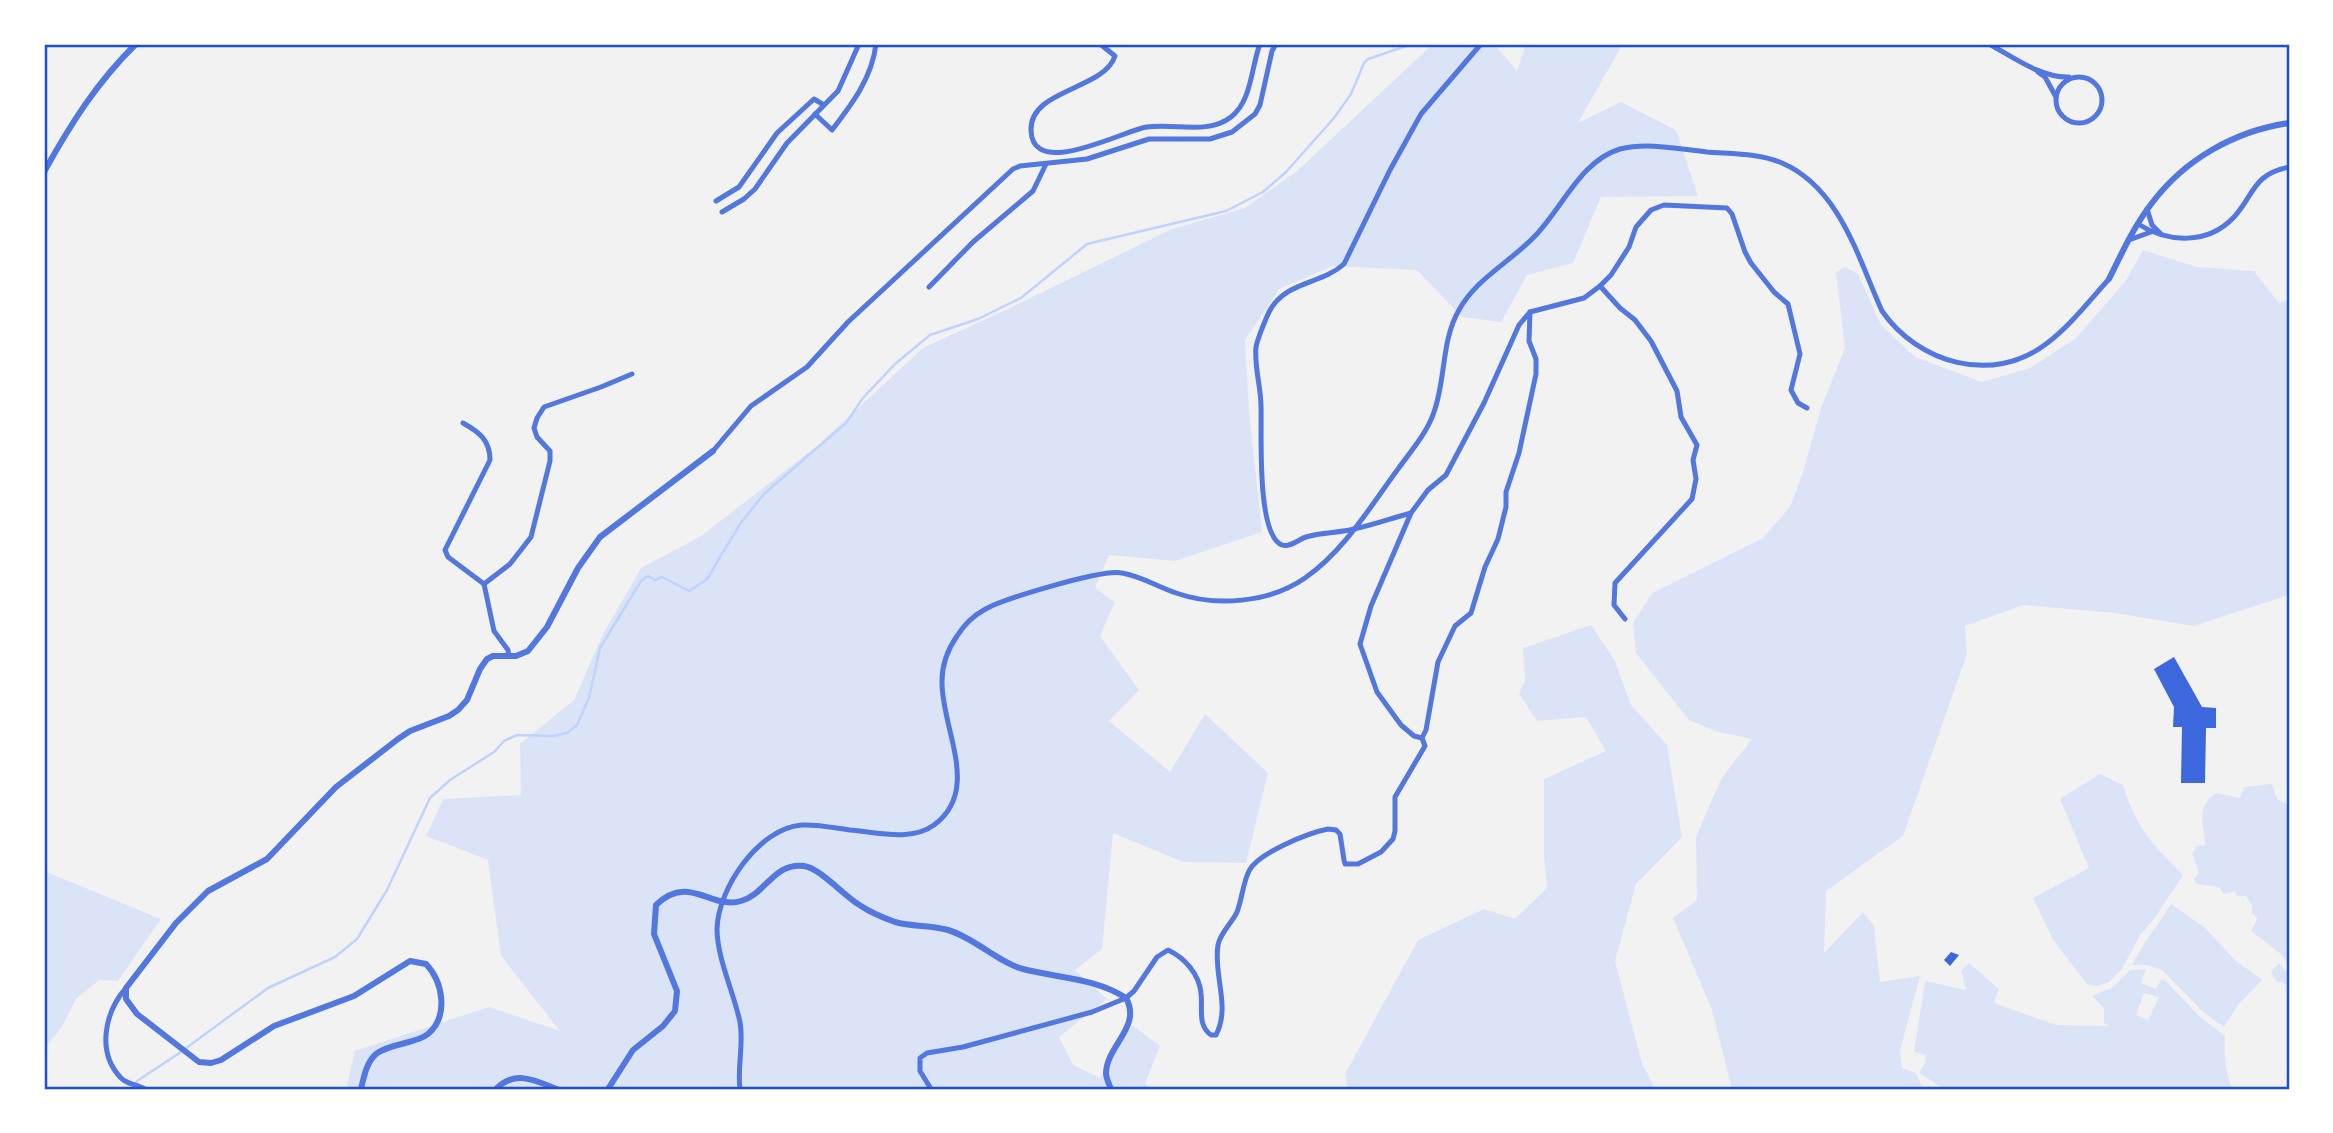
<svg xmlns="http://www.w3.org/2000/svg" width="2333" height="1133" viewBox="0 0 2333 1133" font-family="Helvetica,sans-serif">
  <rect width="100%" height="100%" fill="#f2f2f2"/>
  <g fill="#dbe4f7" fill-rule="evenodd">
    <path d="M1433,44H1494L1517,71L1526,44H1633L1622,45L1578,123L1621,102L1676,130L1698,196L1601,197L1573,263L1527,275L1501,322L1462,317L1417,270L1333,266L1279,289L1245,340L1249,411L1262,532L1175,561L1109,555L1095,588L1115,602L1100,636L1139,690L1109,721L1170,772L1205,714L1268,773L1246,863L1183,862L1113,833L1102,949L1075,970L1107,999L1059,1037L1073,1065L1100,1078L1132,1025L1160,1046L1145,1084L1153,1089H346L355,1051L489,1007L560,1031L501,956L488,860L426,836L443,799L521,795L520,744L574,700L603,634L641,568L701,536L817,446L923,348L1010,308L1172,229L1245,208L1297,171Z"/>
    <path d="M2143,250L2197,267L2254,271L2279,303L2289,299V595L2194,626L2115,613L2023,605L1965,626L1967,654L1903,836L1826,891L1824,953L1863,912L1874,926L1880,982L1920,976L1900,1051L1902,1068L1916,1073L1923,1089H1732L1712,1010L1673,918L1697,900L1696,837L1721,779L1752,739L1718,732L1689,720L1636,653L1633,623L1652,593L1763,538L1790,507L1803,472L1821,408L1845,348L1836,272L1845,267L1858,274L1881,325L1915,357L1982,382L2030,368L2075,339L2125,282Z"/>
    <path d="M1591,625L1615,661L1631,705L1667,745L1682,837L1636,884L1615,961L1642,1063L1655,1089H1348L1345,1074L1418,940L1484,909L1515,919L1547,888L1544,856V779L1606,751L1586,717L1537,721L1519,694L1525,680L1523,648Z"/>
    <path d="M2100,774L2123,785C2136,828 2152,844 2183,875L2154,919L2140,935L2122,969L2109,982L2097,986L2087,984L2053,940L2033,898L2089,868L2060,799Z"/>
    <path d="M2272,784L2277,799L2289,805V965L2282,955L2251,931L2258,918L2252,914V906L2246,896H2237L2235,891L2224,894L2219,887L2196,884L2194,879L2199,873L2192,853L2197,846L2205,845C2205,824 2193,808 2217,793L2240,798L2244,787Z"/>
    <path d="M44,871L161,919L118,981L99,980L76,999L60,1030L44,1048Z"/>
    <path d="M2171,904L2204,927L2235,960L2262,980L2238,1005L2224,1027L2204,1013L2162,970L2147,965H2132C2143,943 2158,925 2171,904Z"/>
    <path d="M1969,963L1999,989L1994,1003L2056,1025L2110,1026L2104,1023V1008L2092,996L2113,987L2130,970L2146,969L2141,983L2156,989L2161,979L2168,983L2200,1017L2225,1036C2224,1055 2225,1070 2232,1089H2236H1945L1919,1073L1925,1063L1926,1055L1914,1052L1925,981L1966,990L1961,971ZM2144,993L2159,997L2148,1020L2136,1015Z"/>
    <path d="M2279,963L2286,971L2289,967V985L2276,981L2271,972Z"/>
  </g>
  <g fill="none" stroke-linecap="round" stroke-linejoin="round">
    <path stroke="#bfd3fe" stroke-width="2.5" d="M134,1089L137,1081L178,1054L268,988L335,957L357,939L387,890L430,798L450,780L494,752L504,741L517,735L553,736L567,733L577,725L589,698L600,648L641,581L648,576L655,580L662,577L689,591L707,579L740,524L764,494L847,422L862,399L895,364L930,335L978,319L1021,298L1087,244L1226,211L1263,192L1286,172L1334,118L1351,94L1364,63L1368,59L1412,44"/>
  </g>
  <g fill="#3d67dc">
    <path d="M2174,657L2202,707L2216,708V728H2206L2205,783H2181L2182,727H2173L2174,707L2154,669Z"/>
    <path d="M1951,952L1959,955L1950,966L1944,960Z"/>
  </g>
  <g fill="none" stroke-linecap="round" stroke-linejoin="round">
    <g stroke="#5277de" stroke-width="5">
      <path d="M1100,44L1115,56C1104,90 1030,89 1031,130C1032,181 1124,130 1147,127C1175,123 1208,135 1231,117C1252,101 1251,67 1260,44"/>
      <path d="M1989,44C2013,57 2041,78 2069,77"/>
      <path d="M2038,72L2045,77L2056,97"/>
      <circle cx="2079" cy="100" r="23"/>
      <path d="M815,114L832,130C852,104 872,78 876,44"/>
      <path d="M716,201L739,187L777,133L814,99L824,105"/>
      <path d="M2147,209L2152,225L2161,234"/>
      <path d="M722,212L744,199L755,189L787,143L838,91L859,44"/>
      <path d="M2138,224C2168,243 2208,245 2234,217C2254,195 2253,174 2289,167"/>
      <path d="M2129,240L2151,232"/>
      <path d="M1600,286L1620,308L1635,320L1651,341L1677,391L1681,417L1697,445L1693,460L1696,479L1692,499L1615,583L1614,605L1625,619"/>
      <path d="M929,287L973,242L1033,191L1046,164"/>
      <path d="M463,423C479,432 490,440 490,460L445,550L448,557L484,584L494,631L508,650L509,656"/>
      <path d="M713,451L751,406L807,367L848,322L1013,169L1020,166L1087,159L1149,139H1210L1232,132L1255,114L1260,105L1272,51L1276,44"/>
      <path d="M1411,513C1392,518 1373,525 1354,529C1339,533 1322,532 1306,537C1299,539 1290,548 1282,545C1256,535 1262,430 1261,406C1261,387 1254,366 1256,347C1258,337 1265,321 1269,312C1285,281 1321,285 1344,264L1390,170L1421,114L1481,44"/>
      <path d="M484,584L510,564L531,537L550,461V451L537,437L534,428L537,418L544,407L601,387L632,374"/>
      <path d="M1422,738L1414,736L1401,725L1377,692L1360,644L1371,606L1411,513L1428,490L1446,475L1484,403L1519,325L1530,312L1584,298L1600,286L1611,275L1629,247L1636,227L1651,210L1664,205L1727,208L1732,214L1745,252L1751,263L1774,292L1788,304L1800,354L1791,390L1798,403L1807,408"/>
      <path d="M126,988C105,1012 96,1052 121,1078C128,1085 137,1084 145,1089"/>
      <path d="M740,1089C737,1067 744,1045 740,1022C734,993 717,958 717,929C718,888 759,828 802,825C817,824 835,828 850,830C876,832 911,842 934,825C982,790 941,728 942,681C942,665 948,649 957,636C964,625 971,617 984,610C1002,599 1102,569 1122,573C1141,576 1158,587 1176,593C1216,607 1269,603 1305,578C1344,551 1370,507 1398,469C1411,451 1427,433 1434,412C1446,379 1441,341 1459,310C1476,279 1510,262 1534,237C1562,209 1580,161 1620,149C1647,142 1679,149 1707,152C1731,154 1759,153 1782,163C1840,188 1858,258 1882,311C1918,363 1992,385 2046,344C2070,326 2089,301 2109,279"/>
      <path d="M931,1089L920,1071V1058L927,1053L963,1047L1092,1012L1126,998L1134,991L1157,957L1168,950C1185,958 1199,974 1201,993C1203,1008 1197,1025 1211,1035H1216C1231,1006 1213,975 1218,945C1220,933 1232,923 1237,912C1242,899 1243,883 1249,871C1258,853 1308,833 1328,829L1336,830L1340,834L1344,860L1345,864H1358L1381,852L1393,839L1395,831V797L1425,746L1422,738L1426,730L1438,662L1455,626L1471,613L1485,567L1498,539L1506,507V492L1519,453L1536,374V359L1529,341L1530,312"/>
    </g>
    <g stroke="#5277de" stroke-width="6">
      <path d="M44,172C70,125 97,82 136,44"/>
      <path d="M2109,279C2122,253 2134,226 2152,203C2185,159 2235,131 2289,123"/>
      <path d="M361,1089C364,1077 366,1063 376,1054C390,1043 416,1044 428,1034C449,1016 443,982 426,964L410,961L354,996L274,1026L221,1060L211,1063L199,1062L137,1014L126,999V988L176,923L208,891L267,859L336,787L398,739L410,731L449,716L458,710L467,700L480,669L487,659L493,656H516L528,651L547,627L578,568L600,537L713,451"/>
      <path d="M496,1089C515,1069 536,1081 557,1089"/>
      <path d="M608,1089L633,1050L663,1026L675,1011L677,991L654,934L656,905C689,873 711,910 741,901C766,894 774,862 804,866C820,868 845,897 861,906C870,912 884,918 895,922C912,927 931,925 948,930C975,938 999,963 1023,969C1057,978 1096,978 1126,998C1142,1027 1107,1045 1106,1073C1106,1078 1109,1084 1111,1089"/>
    </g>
  </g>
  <rect width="2333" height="1133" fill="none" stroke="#ffffff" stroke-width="91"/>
  <rect x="46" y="46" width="2242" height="1042" fill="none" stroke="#1d4ed8" stroke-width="2.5"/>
</svg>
